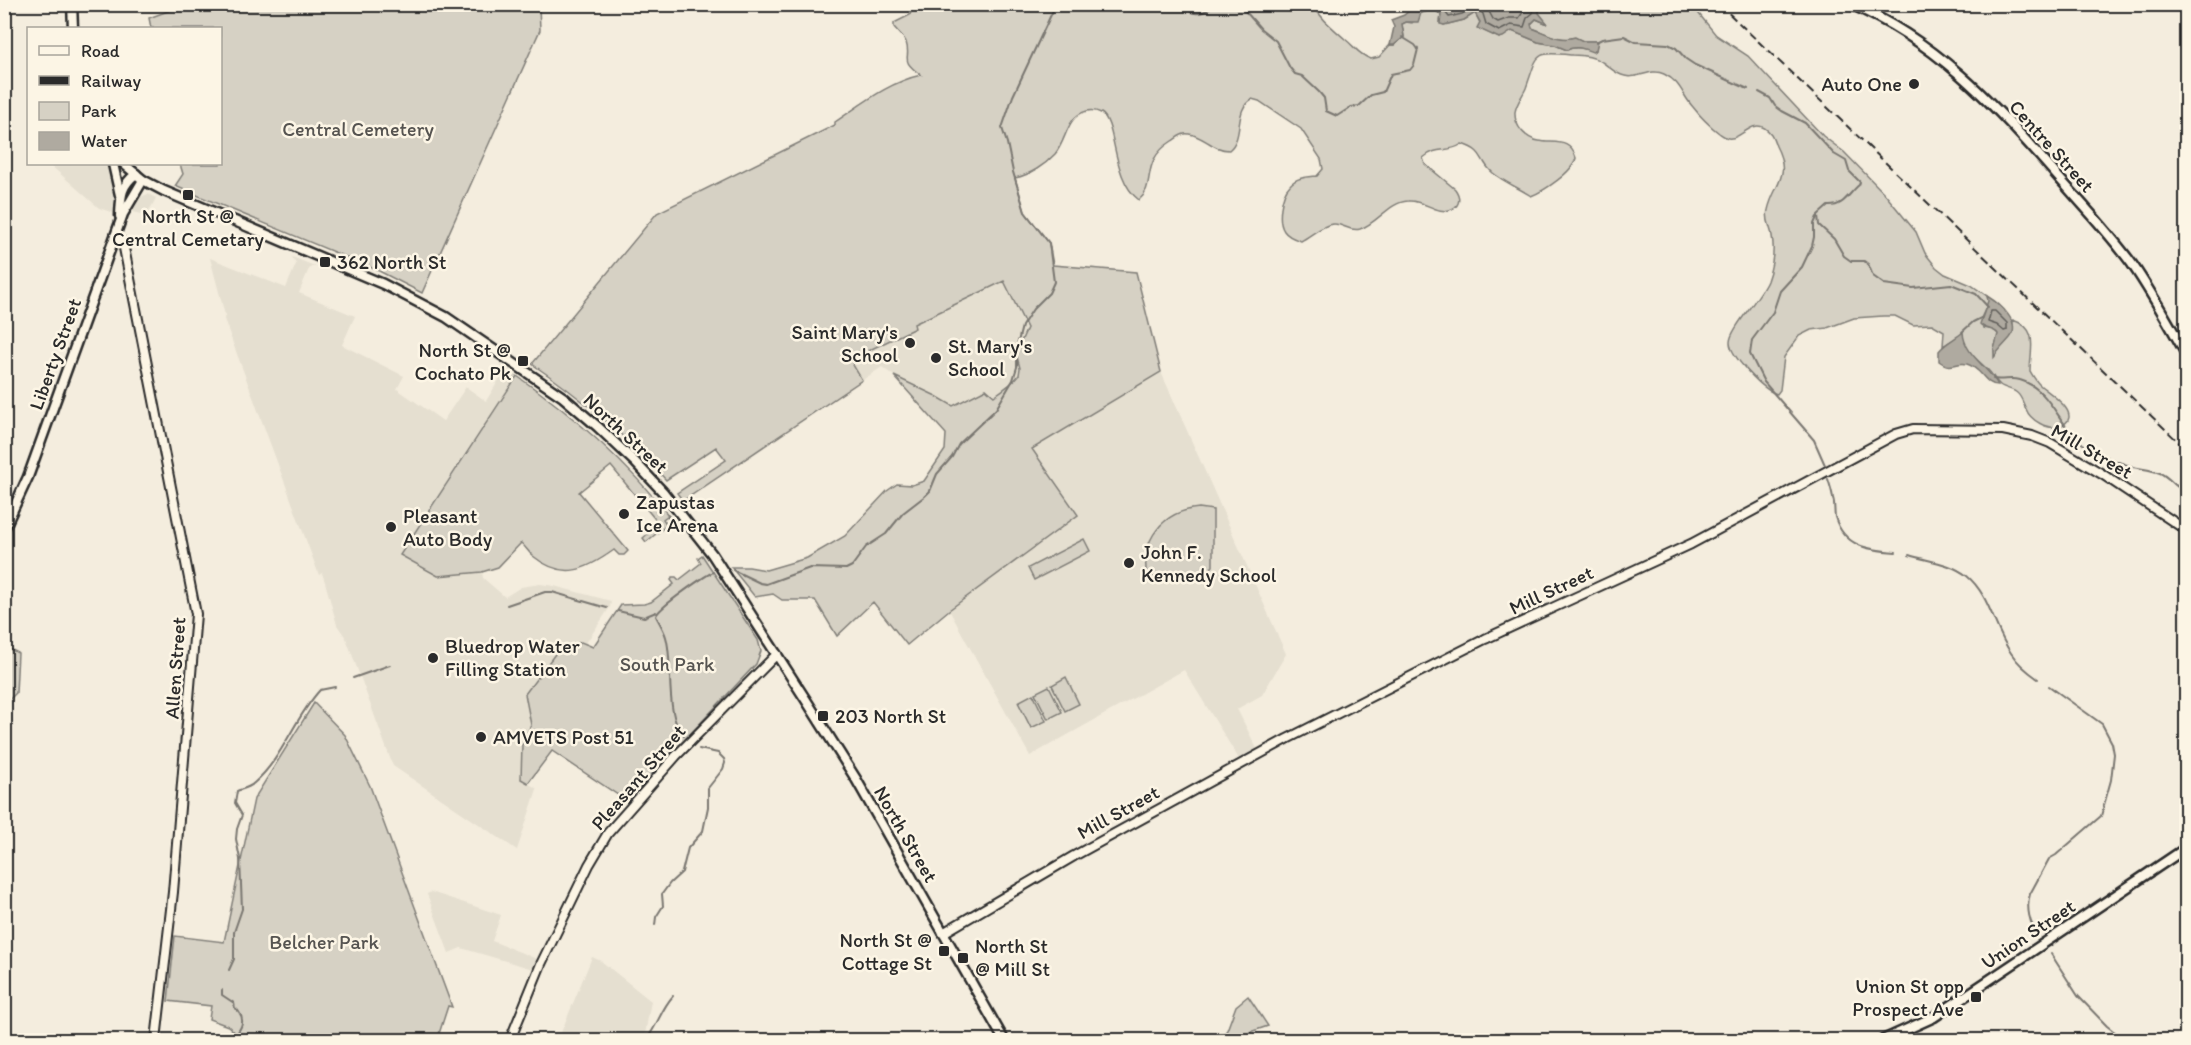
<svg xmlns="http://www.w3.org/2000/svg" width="2191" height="1045" viewBox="0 0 2191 1045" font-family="Itim,sans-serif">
  <rect width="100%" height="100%" fill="#f4edde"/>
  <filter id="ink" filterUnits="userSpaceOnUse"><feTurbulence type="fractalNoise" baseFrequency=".0167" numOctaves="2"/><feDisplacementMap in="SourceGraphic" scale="12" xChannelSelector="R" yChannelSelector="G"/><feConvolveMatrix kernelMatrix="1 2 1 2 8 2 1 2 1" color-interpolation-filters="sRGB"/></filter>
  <g filter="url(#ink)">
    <g fill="#e5dfd0">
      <path d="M49,164H108L114,187V213L99,208Z"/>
      <path d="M148,194L156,198L147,215L133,212L138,198Z"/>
      <path d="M292,257L317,267H311L308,271L299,293L355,316L342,345L404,376L397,389L443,421L466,387L486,401L502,375L503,370L501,365L517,376L400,554L438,576L482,572L483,578L505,597L521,587L540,584L554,586L611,601L610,607L586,643L581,642L559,650L525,694L531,725L522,745L521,778L537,789L517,850L393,766L346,638L337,625L325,582L322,573L319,575L224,319L225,315L210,258L286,288L296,264Z"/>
      <path d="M1004,281L1027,328L1018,349L1016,359L1020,368L1019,375L1007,385L1004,391L997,394L968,416L894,376L882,367L837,397L855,357L915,328L913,324Z"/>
      <path d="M1161,372L1286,654L1262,695L1237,709L1257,749L1239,759L1184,670L1030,756L949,610L1078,515L1032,450Z"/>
      <path d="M431,892L501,915L492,941L537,959L533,969L461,948L449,953L427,894Z"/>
      <path d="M592,957L601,961L651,1001L644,1040H558Z"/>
    </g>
    <g fill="#d6d1c4" stroke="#807e78" stroke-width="1.5">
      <path d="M1691,4L1716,35L1748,56L1823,136L1844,152L1884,193L1916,232L1925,253L1936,267L1945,274L1971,285L1987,296L1989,301L1981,318L1984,328L1994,330L1999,335L1994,349L1995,356L1999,348L2013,333V320C2040,329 2030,349 2030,371C2033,376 2036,382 2041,386C2048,392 2086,416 2060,426C2048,431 2030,420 2026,409C2023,404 2022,397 2017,393C2013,389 2005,389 2000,385C1995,381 1993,375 1989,371C1979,360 1967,354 1963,339L1956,338L1943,346L1944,331L1932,324L1913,325L1895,316H1883L1854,318L1827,328L1811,330L1799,336L1784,357L1780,390L1777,394C1764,391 1730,356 1730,342C1730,329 1760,298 1767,281C1772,267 1775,251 1772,236C1771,227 1765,220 1768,210C1774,183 1792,177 1776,146C1775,143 1773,137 1771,134C1755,114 1743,138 1731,138C1727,139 1722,135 1719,133C1710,126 1700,116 1693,107C1682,95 1681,82 1664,74C1650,67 1639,80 1625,76C1615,74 1610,67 1602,62C1593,56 1583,55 1572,55C1533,52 1539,52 1526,88C1523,95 1516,104 1515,112C1514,126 1526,139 1539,141C1555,144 1570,138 1576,158C1573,172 1544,191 1531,196C1519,188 1504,182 1493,173C1478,160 1486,152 1462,144C1447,154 1438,145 1423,158L1425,164L1455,189C1460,196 1461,205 1452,209C1438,216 1423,199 1408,201C1389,202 1378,223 1360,229C1350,232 1344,224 1334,224C1323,224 1311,236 1301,241C1295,239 1288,237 1284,231C1277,221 1281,194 1290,185C1297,177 1307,177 1317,176L1323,169L1321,159L1301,129L1259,101L1252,99C1233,110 1245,137 1229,150C1213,150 1204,136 1189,134C1182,133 1178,137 1172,141C1139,162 1157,184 1139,200C1111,179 1117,122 1101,113C1097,111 1092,110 1087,111C1066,116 1067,140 1055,154C1045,165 1030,175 1015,178L1025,212L1049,243L1053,265L1136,272L1161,372L1032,449L1078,515L949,610L907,645L873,602L837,636L815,600H782L773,594L755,597L731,567H749L766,570L807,558L845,536L887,491L897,484L912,485L924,481L945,450L946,434L894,376L936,396L953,406L986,389L994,396C1003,390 1012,384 1019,375L1020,368L1016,353L1027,328L1004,281L914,324L915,328L855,357L853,365L862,380L683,501L677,493L726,460L716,447L666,480C626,436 581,397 532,364L657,213L835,125V122C862,104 889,82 921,75C898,58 912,60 906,42C904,37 898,32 894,27V23L910,15L912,8L910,5H1313C1322,20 1333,28 1345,39C1355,47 1359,55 1371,59L1379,57L1390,45H1394L1404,37L1402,24L1406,22L1412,23L1421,13L1434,9L1441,15L1440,23L1444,25L1464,20L1475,13L1480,23L1478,28L1499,38L1512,31L1538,42L1555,45L1567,50C1577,45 1586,50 1596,50L1597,41H1583L1575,38C1560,42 1546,33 1532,28L1531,24L1536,19L1546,23L1539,13V5Z"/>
      <path d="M184,5H539L540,30L422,293L377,270L175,186L183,174L180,164H220V28H151L149,18Z"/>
      <path d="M517,376C576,417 628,463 672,520L671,521L667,516L663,519L667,525L646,542L643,538L659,524L611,466L579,492L628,551L624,555H619L614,550C586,570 564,581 533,556C528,552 526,547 521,543L498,567L482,572L438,576L400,555Z"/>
      <path d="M1199,508L1213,510V566L1201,578L1147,576C1140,540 1163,511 1199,508Z"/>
      <path d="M1084,539L1090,551L1034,580L1028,568Z"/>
      <path d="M702,555L758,640L761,651L756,664L627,801L552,751L528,783L521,779L522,745L531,725L525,694L555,654L559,650L581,642L593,647L621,605L644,604L651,602L674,584L671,580L672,577H676L679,580L701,563L698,558Z"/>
      <path d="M10,649L18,653L16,693L5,704V657Z"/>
      <path d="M1066,677L1079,704L1065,711L1052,685Z"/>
      <path d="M1049,686L1062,712L1048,719L1035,693Z"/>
      <path d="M1033,694L1046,721L1031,728L1018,702Z"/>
      <path d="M314,703L345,735L370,786L452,1007L448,1006L437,1040H243L228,1026L209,1019L211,1006L168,1001L175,936L224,942L254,799Z"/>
      <path d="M1248,996L1268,1026L1250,1032L1254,1040H1219L1227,1030L1236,1006Z"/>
    </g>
    <g fill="#afaaa0" stroke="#7a7771" stroke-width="1.5">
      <path d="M1415,5H1539V13L1548,24L1536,19L1531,24L1532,28C1546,33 1560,42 1575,37L1583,41H1598L1596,50L1593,52C1584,49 1576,45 1567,50L1555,45L1538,42L1512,31L1503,37L1499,38L1477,28L1480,22L1475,13L1464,20L1444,25L1440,24L1441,15L1434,9L1421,13L1418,22H1406L1402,24L1404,37L1394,45H1390L1394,27L1391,20L1404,15Z"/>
      <path d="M1987,296C2000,304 2022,323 2010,338C2004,345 1999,349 1994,357V349L1998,334C1995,328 1985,330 1980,324L1988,301Z"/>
      <path d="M1963,332C1964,355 1988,366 1998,385C1984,385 1982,368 1967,364C1956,361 1952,371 1939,361V351C1945,343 1955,339 1963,332Z"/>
    </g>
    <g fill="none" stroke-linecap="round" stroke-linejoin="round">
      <g stroke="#605e5a" stroke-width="1.5">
        <path d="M1439,4L1449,17L1462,14L1473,8H1478L1483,14L1486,24L1499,31L1511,25L1524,27L1527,18L1533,13V4"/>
        <path d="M1485,4L1493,19L1498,22L1509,18H1519L1525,9L1526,4"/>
        <path d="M1991,311H1995L2007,323V330L2004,331L1997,325L1988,322Z"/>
      </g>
      <g stroke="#7a7771" stroke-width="2">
        <path d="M1184,4C1192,20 1206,12 1216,4"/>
        <path d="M1239,4L1261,29L1276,41L1290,68L1295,74L1302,76L1319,92L1324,98L1326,111L1337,116L1351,107L1359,106L1371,95L1383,92L1391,74L1410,70L1414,65L1418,49L1415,45L1402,37"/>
        <path d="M1596,42L1602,39L1624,36L1636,42L1668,44L1676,48L1686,59L1695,65L1748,89"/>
        <path d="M1759,92L1770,98L1775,106L1782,111L1805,123L1834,154L1846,161L1849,171L1860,182L1859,185C1848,194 1844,207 1828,206L1818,215L1819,225L1834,239L1844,256L1851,261H1864L1868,264L1873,276L1884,284L1913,288L1951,284L1976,294L1988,307"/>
        <path d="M1817,217L1814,224V237L1812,246L1802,267L1780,291L1773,312L1752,340L1750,354L1764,382L1814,440L1825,465"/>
        <path d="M1962,332L1973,322L1981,318"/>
        <path d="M1993,379C2002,381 2011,377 2020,380C2051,389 2059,427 2083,444C2098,454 2117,462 2133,467C2142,469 2152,470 2160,473C2171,478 2175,489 2186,490"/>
        <path d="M1828,479C1830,485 1832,491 1833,498C1835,504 1834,511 1835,517C1844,547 1869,550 1896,552"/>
        <path d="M1909,555C1928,561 1951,563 1967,576C1990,595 1994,629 2011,653C2018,664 2028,672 2038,679"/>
        <path d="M733,570L760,583L766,584L810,568L846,569L852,566L866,547L886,534L903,513L925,496L930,491L937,474L952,457L959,444L996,409L1013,380L1017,367V346L1022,326L1033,309L1049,293L1054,282L1049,243L1025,212L1013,172L1007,143L1002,128L1013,96L1056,4"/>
        <path d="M507,605L545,592H552L607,608"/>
        <path d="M618,611L644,617L656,612"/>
        <path d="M353,678L390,665"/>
        <path d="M684,736C664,717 674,664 666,637C664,630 659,622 656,616C658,608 703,577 713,572"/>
        <path d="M655,925L656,917L663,906L662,894L670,883L682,872L688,848L703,831L708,807V788L723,769L725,763L724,759L718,753L699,749"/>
        <path d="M2039,935C2029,925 2026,907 2030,894L2049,859L2056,855L2101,816L2111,780L2114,754L2112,743L2102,724L2049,686"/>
        <path d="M2051,954L2078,996L2107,1026L2125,1040"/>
        <path d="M229,970L234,959V932L242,909L240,859L236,839L237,829L242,815L235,803L237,791C242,789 249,788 254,783C283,758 294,718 320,690L335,687"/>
        <path d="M222,990V995L234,1003C236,1013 233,1004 239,1012C247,1023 238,1032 232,1040"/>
        <path d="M646,1040C657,1027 661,1009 673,996"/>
      </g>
      <defs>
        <g id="tertiary">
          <path d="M115,236L121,241L124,248L196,614L173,892L156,1040"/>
          <path d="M943,933L1074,856L1287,739L1485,639L1691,544L1896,434L1913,429L2003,430L2032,436L2050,443L2102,474L2186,530"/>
          <path d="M510,1040L541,964L589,865L608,833L676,756L777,654"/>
        </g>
        <g id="secondary">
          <path d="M72,4L73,28"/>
          <path d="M1850,4C1933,39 1994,103 2052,170C2079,201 2108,231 2132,264C2152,293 2169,324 2186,354"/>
          <path d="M113,164L120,195"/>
          <path d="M124,164L143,180L164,191L383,284L446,317L563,397L598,427L635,462L663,492L712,554L806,700L856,779L1004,1040"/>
          <path d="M120,216C121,197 120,186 136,174"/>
          <path d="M4,529L28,477L123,214L143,180"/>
          <path d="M1883,1040L1934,1017L2186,848"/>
        </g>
      </defs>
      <use href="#tertiary" stroke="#2b2b2b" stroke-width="12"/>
      <use href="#secondary" stroke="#2b2b2b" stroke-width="13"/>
      <use href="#tertiary" stroke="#fcf5e5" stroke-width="8"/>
      <use href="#secondary" stroke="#fcf5e5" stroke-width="8"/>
      <path stroke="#2b2b2b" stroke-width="2" stroke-dasharray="9 4.5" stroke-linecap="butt" d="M1719,4L2186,449"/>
    </g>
  </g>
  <g fill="#2b2b2b" stroke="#fcf5e5" stroke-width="2">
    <circle cx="1914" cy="84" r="6"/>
    <rect x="182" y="189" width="12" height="12" rx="3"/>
    <rect x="319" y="256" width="12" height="12" rx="3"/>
    <circle cx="910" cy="343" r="6"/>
    <circle cx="936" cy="358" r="6"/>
    <rect x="517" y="355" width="12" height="12" rx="3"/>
    <circle cx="624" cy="514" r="6"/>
    <circle cx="391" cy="527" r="6"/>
    <circle cx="1129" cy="563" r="6"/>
    <circle cx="433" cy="658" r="6"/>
    <rect x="817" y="710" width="12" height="12" rx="3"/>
    <circle cx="481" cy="737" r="6"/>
    <rect x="938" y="945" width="12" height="12" rx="3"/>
    <rect x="957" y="952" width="12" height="12" rx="3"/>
    <rect x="1970" y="991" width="12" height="12" rx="3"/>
  </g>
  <g text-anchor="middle" stroke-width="5" stroke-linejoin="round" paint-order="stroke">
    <g font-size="20" fill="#2b2b2b" stroke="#fcf5e5" text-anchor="start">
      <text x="1902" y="91" text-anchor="end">Auto One</text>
      <text x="188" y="223" text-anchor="middle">North St @<tspan x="188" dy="23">Central Cemetary</tspan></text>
      <text x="337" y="269">362 North St</text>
      <text x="898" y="339" text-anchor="end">Saint Mary's<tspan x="898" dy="23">School</tspan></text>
      <text x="948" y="353">St. Mary's<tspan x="948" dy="23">School</tspan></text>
      <text x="511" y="357" text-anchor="end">North St @<tspan x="511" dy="23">Cochato Pk</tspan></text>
      <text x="636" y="509">Zapustas<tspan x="636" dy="23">Ice Arena</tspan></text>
      <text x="403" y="523">Pleasant<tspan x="403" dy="23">Auto Body</tspan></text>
      <text x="1141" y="559">John F.<tspan x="1141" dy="23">Kennedy School</tspan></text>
      <text x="445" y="653">Bluedrop Water<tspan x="445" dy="23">Filling Station</tspan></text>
      <text x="835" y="723">203 North St</text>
      <text x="493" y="744">AMVETS Post 51</text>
      <text x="932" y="947" text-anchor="end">North St @<tspan x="932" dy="23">Cottage St</tspan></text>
      <text x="975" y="953">North St<tspan x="975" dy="23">@ Mill St</tspan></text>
      <text x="1964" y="993" text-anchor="end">Union St opp<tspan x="1964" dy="23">Prospect Ave</tspan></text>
    </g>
    <g font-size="20" fill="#565451" stroke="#fcf5e5">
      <text x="358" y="136">Central Cemetery</text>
      <text x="667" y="671">South Park</text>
      <text x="324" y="949">Belcher Park</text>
    </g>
    <g font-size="20" fill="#2b2b2b" stroke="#fcf5e5">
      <text transform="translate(2052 146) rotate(48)" y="7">Centre Street</text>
      <text transform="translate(55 354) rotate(-70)" y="7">Liberty Street</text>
      <text transform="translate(626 433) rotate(43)" y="7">North Street</text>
      <text transform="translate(2092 451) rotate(30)" y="7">Mill Street</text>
      <text transform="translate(1551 590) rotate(-25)" y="7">Mill Street</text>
      <text transform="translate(175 668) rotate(-86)" y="7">Allen Street</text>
      <text transform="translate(638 777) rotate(-49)" y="7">Pleasant Street</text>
      <text transform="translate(1118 812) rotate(-29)" y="7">Mill Street</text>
      <text transform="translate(906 834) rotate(60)" y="7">North Street</text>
      <text transform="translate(2028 934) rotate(-34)" y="7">Union Street</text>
    </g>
  </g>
  <rect width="2191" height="1045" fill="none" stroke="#fcf5e5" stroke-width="24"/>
  <rect x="12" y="12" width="2167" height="1021" fill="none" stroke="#2b2b2b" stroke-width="2" filter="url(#ink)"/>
  <rect x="27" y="27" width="195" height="138" fill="#fcf5e5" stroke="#a8a49b" stroke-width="1.5"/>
  <rect x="39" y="46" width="30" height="9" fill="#fcf5e5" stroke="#a8a49b" stroke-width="1.5"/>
  <text x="81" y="57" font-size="18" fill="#2b2b2b">Road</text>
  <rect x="39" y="76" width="30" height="9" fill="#2b2b2b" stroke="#a8a49b" stroke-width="1.5"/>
  <text x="81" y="87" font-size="18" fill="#2b2b2b">Railway</text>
  <rect x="39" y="102" width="30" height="18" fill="#d6d1c4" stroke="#a8a49b" stroke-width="1.5"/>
  <text x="81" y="117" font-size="18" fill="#2b2b2b">Park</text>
  <rect x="39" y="132" width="30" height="18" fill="#afaaa0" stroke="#a8a49b" stroke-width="1.5"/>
  <text x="81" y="147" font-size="18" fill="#2b2b2b">Water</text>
</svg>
